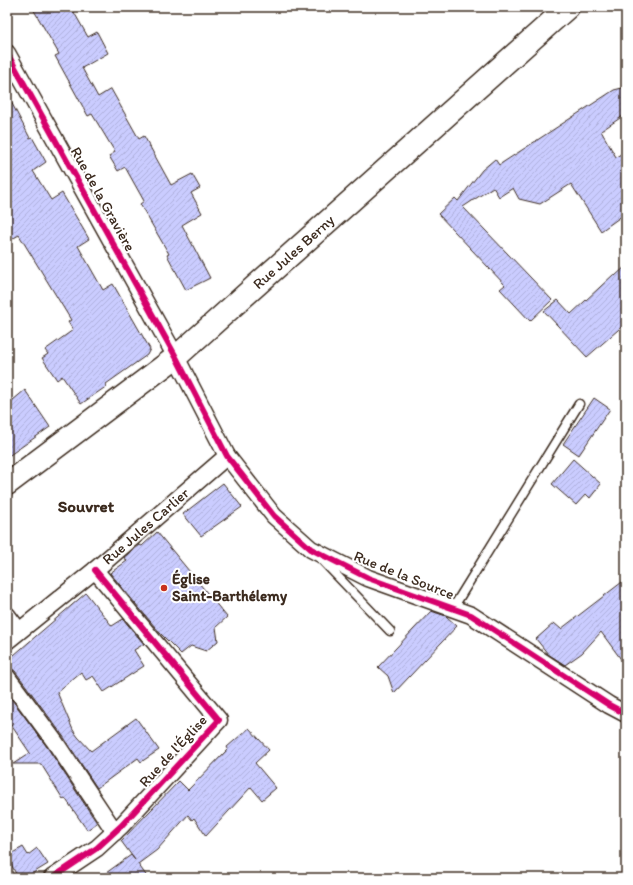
<svg xmlns="http://www.w3.org/2000/svg" width="633" height="885" viewBox="0 0 633 885" font-family="Itim,sans-serif">
  <defs>
    <pattern id="building-hatch" width="6" height="6" patternUnits="userSpaceOnUse"><rect width="6" height="6" fill="#caccff"/><path d="M-1 1l2-2M0 6l6-6M5 7l2-2" fill="none" stroke="#aeafda"/></pattern>
  </defs>
  <rect width="100%" height="100%" fill="#fff"/>
  <filter id="ink" filterUnits="userSpaceOnUse"><feTurbulence type="fractalNoise" baseFrequency=".025" numOctaves="2"/><feDisplacementMap in="SourceGraphic" scale="8" xChannelSelector="R" yChannelSelector="G"/><feConvolveMatrix kernelMatrix="1 2 1 2 8 2 1 2 1" color-interpolation-filters="sRGB"/></filter>
  <g filter="url(#ink)">
    <g fill="url(#building-hatch)" stroke="#3b2a1e">
      <path d="M32,7H71L88,37L97,32L108,53L82,68L98,97L111,89L139,139L144,136L171,185L192,174L200,188L191,193L202,213L182,225L210,278L186,290L167,255L169,254L140,204L144,201L125,167L118,171L109,156L115,152L92,114L88,116L55,56L59,54Z"/>
      <path d="M626,87V114L601,131L616,157L626,151V213L601,231L571,184L540,204L519,199L513,188L499,197L493,187L463,207L552,300L530,321L500,289L505,285L438,214L455,198L458,201L482,170L495,159L499,165L614,90Z"/>
      <path d="M7,94L30,138L32,137L46,162L33,171L51,200L62,193L89,239L78,246L103,290L113,284L150,349L147,355L106,384L107,386L81,404L62,376L57,380L42,358L48,354L45,350L73,330L68,322L71,320L19,235L12,239L7,230Z"/>
      <path d="M626,266V323L587,357L544,311L558,300L571,314L614,274L615,276Z"/>
      <path d="M25,390L50,427L7,457V405Z"/>
      <path d="M594,398L610,409L579,455L563,444Z"/>
      <path d="M573,459L601,484L590,498L586,494L576,505L552,484Z"/>
      <path d="M223,483L242,507L201,536L183,514Z"/>
      <path d="M157,532L227,617L216,627L218,641L206,651L191,646L181,654L160,633L110,573L127,561L124,557L140,545L142,546Z"/>
      <path d="M626,579V666L601,632L582,653L565,665L548,654L536,639L554,623L561,629Z"/>
      <path d="M86,593L112,626L123,619L144,644L134,650L144,666L104,692L93,676L86,680L81,672L57,692L73,730L78,737L91,751L136,718L159,750L141,762L138,758L97,788L63,736L15,671L11,668H7V661Z"/>
      <path d="M431,611L446,616L457,626L394,693L388,676L378,667Z"/>
      <path d="M7,693L47,747L97,823L87,830L65,798L63,799L41,764H13L30,753L7,719Z"/>
      <path d="M249,728L269,750L255,763L276,788L262,800L251,787L206,836L194,818L192,820L188,815L157,850L138,864L148,878H99L131,855L135,860L121,841L179,781L188,790L228,749L227,747Z"/>
      <path d="M23,847L28,855L37,848L48,864L25,878H18L7,856Z"/>
    </g>
    <g fill="none" stroke-linecap="round" stroke-linejoin="round">
      <defs>
        <g id="service">
          <path d="M321,559L390,631"/>
          <path d="M453,608L579,404"/>
        </g>
        <g id="minor">
          <path d="M7,53L176,357L227,456L274,516L311,549L368,578L471,615L609,705L626,714"/>
          <path d="M7,615L19,631"/>
          <path id="s1" d="M7,641L95,570L227,456"/>
          <path d="M7,677L55,742L115,832"/>
          <path d="M52,878L97,848L121,826L219,720L95,570"/>
        </g>
        <g id="secondary">
          <path id="s2" d="M7,484L176,357L568,7"/>
        </g>
      </defs>
      <use href="#service" stroke="#3b2a1e" stroke-width="11"/>
      <use href="#minor" stroke="#3b2a1e" stroke-width="19"/>
      <use href="#secondary" stroke="#3b2a1e" stroke-width="25"/>
      <use href="#service" stroke="#fff" stroke-width="8"/>
      <use href="#minor" stroke="#fff" stroke-width="16"/>
      <use href="#secondary" stroke="#fff" stroke-width="22"/>
      <defs>
        <g id="cycleway">
          <path d="M7,53L176,357L227,456L274,516L311,549L368,578L471,615L609,705L626,714"/>
          <path d="M52,878L97,848L121,826L219,720L95,570"/>
        </g>
      </defs>
      <use href="#cycleway" stroke="#fff" stroke-width="8"/>
      <use href="#cycleway" stroke="#d6006c" stroke-width="6"/>
    </g>
  </g>
  <circle fill="#c8321e" stroke="#fff" stroke-width="1.5" cx="164" cy="588" r="4"/>
  <g text-anchor="middle" stroke-width="4" stroke-linejoin="round" paint-order="stroke">
    <g font-size="15" fill="#3b2a1e" stroke="#fff">
      <text transform="translate(103 199) rotate(61)" y="5">Rue de la Gravière</text>
      <text dy="5" stroke="none"><textPath href="#s2" startOffset="369">Rue Jules Berny</textPath></text>
      <text dy="5" stroke="none"><textPath href="#s1" startOffset="180">Rue Jules Carlier</textPath></text>
      <text transform="translate(404 575) rotate(22)" y="5">Rue de la Source</text>
      <text transform="translate(173 751) rotate(-47)" y="5">Rue de l'Église</text>
    </g>
    <g font-size="15" font-weight="bold" fill="#3b2a1e" stroke="#fff" text-anchor="start">
      <text x="172" y="584">Église<tspan x="172" dy="17">Saint-Barthélemy</tspan></text>
    </g>
    <g font-size="17" font-weight="bold" fill="#3b2a1e" stroke="#fff">
      <text x="86" y="512">Souvret</text>
    </g>
  </g>
  <rect width="633" height="885" fill="none" stroke="#fff" stroke-width="24"/>
  <rect x="12" y="12" width="609" height="861" fill="none" stroke="#3b2a1e" stroke-width="1.5" filter="url(#ink)"/>
</svg>
